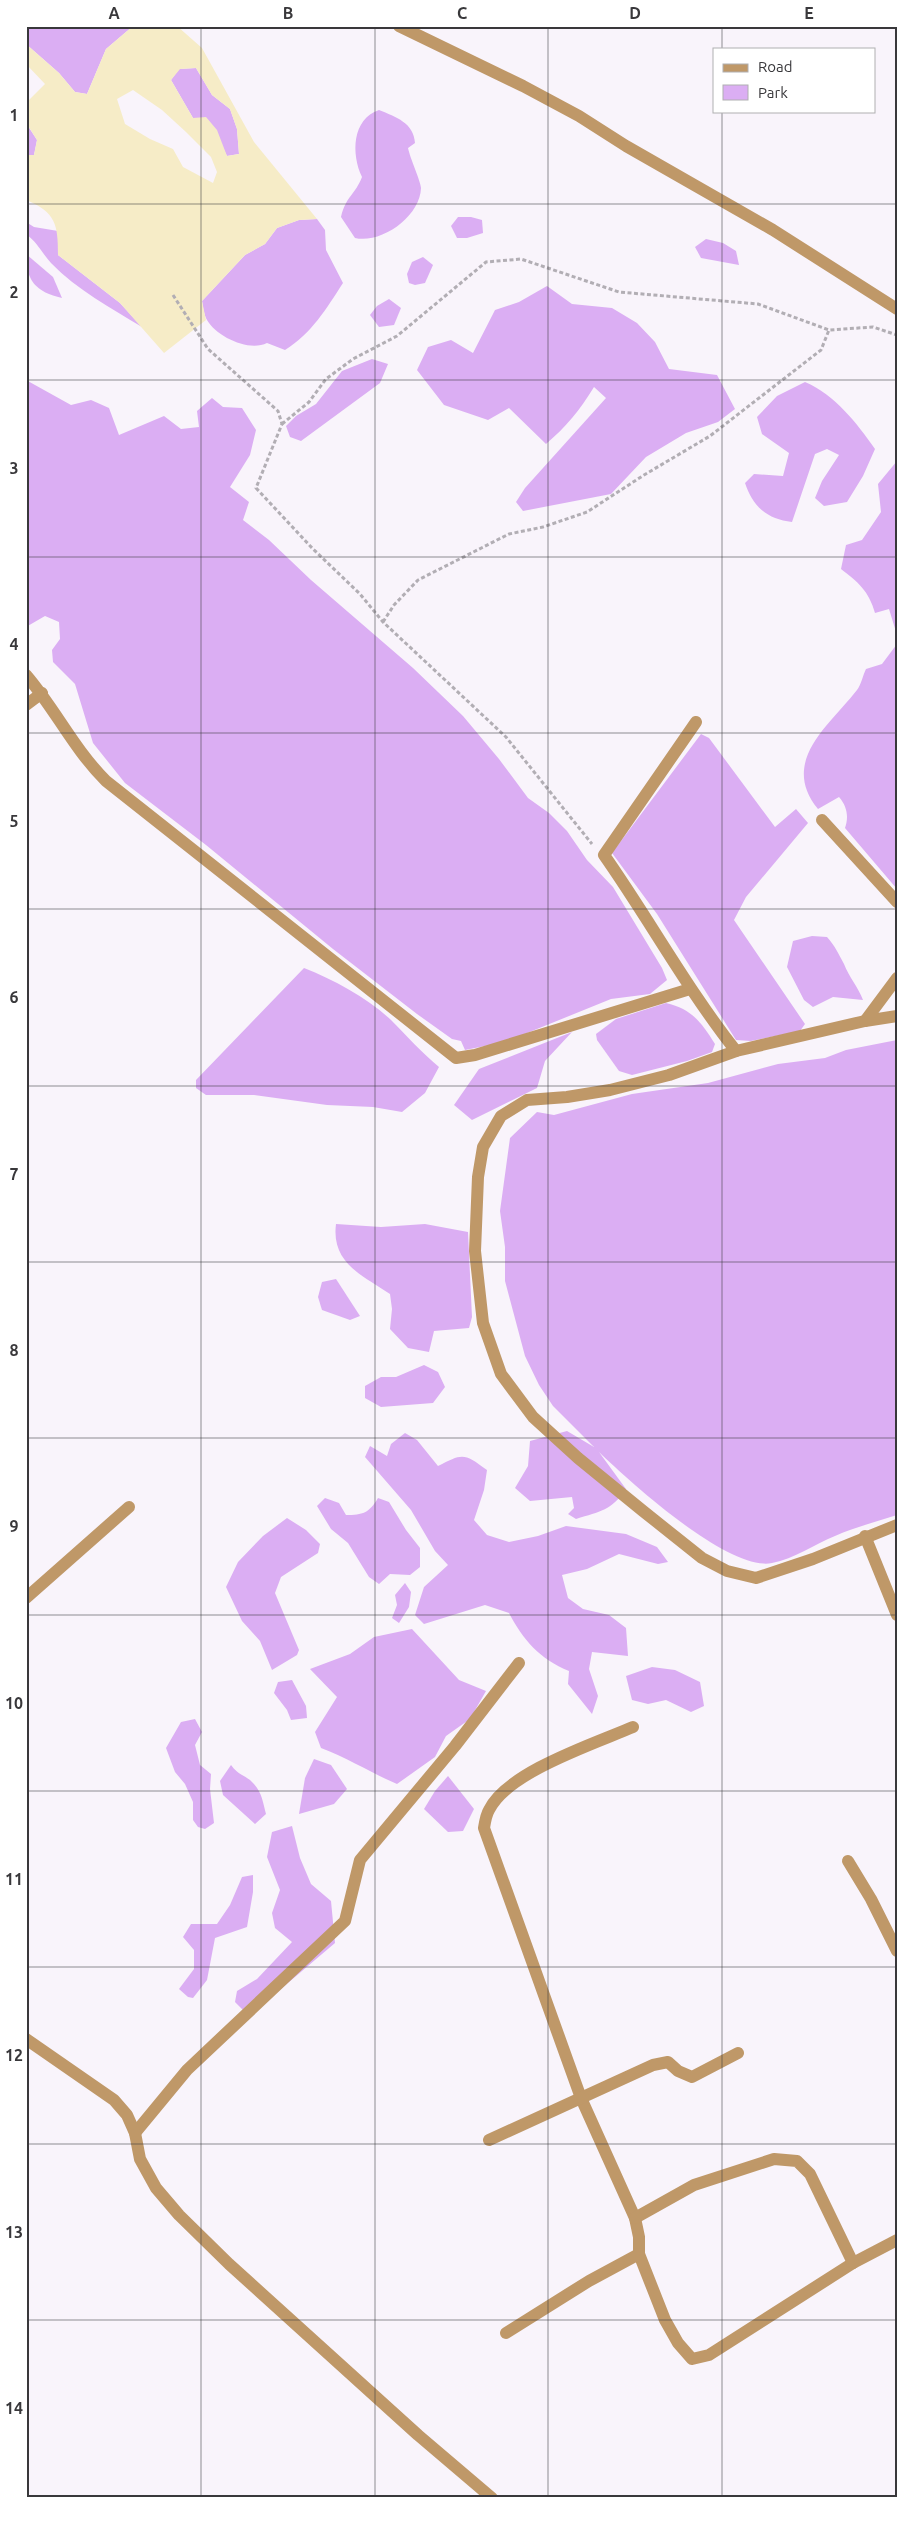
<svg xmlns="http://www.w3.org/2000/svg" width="923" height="2524" viewBox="0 0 923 2524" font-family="Ubuntu,sans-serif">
  <rect width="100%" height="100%" fill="#f9f4fb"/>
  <g fill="#dbaef3">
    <path d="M26,26H133L106,49L87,94L75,92L59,73L26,44Z"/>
    <path d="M196,68L212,95L230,109L237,129L239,154L227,156L222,146L193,118L171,80L179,69Z"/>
    <path d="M379,110C396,117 414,123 415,143L408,148C410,158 421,182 421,188C420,217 381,244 355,238L341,217C346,196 355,195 362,177C351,154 352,119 379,110Z"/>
    <path d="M26,123L37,140L34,155H26Z"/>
    <path d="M458,217H471L482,220L483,233L467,238H457L451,226Z"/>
    <path d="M317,219L325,230L326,250L343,283C326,309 312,333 285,350L267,343C249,352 217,337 207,320C204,315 203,307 202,301L245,255L265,244L277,228L299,220Z"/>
    <path d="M26,222L34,227L58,231V255L120,303L142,327C111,308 77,290 51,263C42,253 37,242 26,234Z"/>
    <path d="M706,239L723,243L736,251L739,265L701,258L695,247Z"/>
    <path d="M26,254L53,277L62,298C36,292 26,281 26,254Z"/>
    <path d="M423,257L433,265L425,283L415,285L409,283L407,274L412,262Z"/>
    <path d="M547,286L572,304L612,308L637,323L655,342L669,369L717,375L735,409L718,422L686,433L646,457L611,494L523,511L516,502L525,488L606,398L594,387C580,410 566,427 546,444L509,408L488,420L444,405L417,370L428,347L451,340L473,353L495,310L519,302Z"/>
    <path d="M389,299L401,308L394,325L379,327L370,315L377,306Z"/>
    <path d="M372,359L388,364L380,383L301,441L290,437L286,426L296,416L316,404L342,371Z"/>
    <path d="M26,380L71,405L91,400L109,408L119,435L164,416L181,429L199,427L197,411L212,398L223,407L242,408L256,430L250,455L230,487L249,502L243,520L269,540L311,580L413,668L463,716L499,759L528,798L549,813L567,831L587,860L613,887L662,968L667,980L650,994L611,999L505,1042L465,1050L461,1041L452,1039L417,1014L333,949L206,845L125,783L93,743L75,684L53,662L52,650L60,639L59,622L45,616L26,627V470L28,469L26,466Z"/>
    <path d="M805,382C835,395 857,423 875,449L863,476L847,502L824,506L815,498L822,481L839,455L827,449L815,454L792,522C767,519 753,507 745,483L754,474L783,476L789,453L762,434L757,417L777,396Z"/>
    <path d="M897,461V635L889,609L875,613C869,591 858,582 841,569L846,545L862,540L881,512L878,484Z"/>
    <path d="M897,644V889L845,828C849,817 847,806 839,797L818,809C779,761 830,725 857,690C861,685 863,675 866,669L882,664Z"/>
    <path d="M701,734L709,738L775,827L796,809L808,823L746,897L734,920L805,1024L800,1031L751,1041L736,1040L657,914L612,853Z"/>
    <path d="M812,936L827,937C835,946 838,953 844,964C849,977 858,987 863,1000L833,997L813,1007L804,1000L787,967L793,941Z"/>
    <path d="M304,968C334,980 368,998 391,1020C407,1036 421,1052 439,1067L425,1093L402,1112L373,1107L327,1105L254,1095H206L196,1088V1080Z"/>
    <path d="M666,1003C692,1009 701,1022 715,1044L712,1052L687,1061L632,1075L619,1071L597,1040L596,1034L616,1019Z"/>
    <path d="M572,1032L545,1061L537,1088L472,1120L454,1105L479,1069Z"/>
    <path d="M897,1040V1515C876,1522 855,1527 835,1536C815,1544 794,1559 772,1563C729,1572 630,1482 599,1452L626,1489C611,1511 601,1511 576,1519L568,1514L574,1508L572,1497L530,1501L515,1488L528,1466L530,1441L567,1431L594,1447L553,1406L539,1385L525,1356L505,1281V1247L500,1211L510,1138L537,1112L554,1115L632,1094L708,1083L778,1064L825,1058L846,1050Z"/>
    <path d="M336,1224L381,1227L425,1224L468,1232L472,1317L469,1328L434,1331L429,1352L408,1348L390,1329L392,1309L390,1294C362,1275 331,1263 336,1224Z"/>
    <path d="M336,1279L360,1316L350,1320L322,1310L318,1297L322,1282Z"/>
    <path d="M424,1365L438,1372L445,1387L433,1403L381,1407L365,1398V1386L381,1377H396Z"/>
    <path d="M405,1433L417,1440L438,1466C463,1453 464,1453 487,1470L484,1490L474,1520L487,1535L509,1542L538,1536L566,1526L626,1534L657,1547L668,1562L658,1564L619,1554L587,1569L562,1575L568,1598L583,1609L609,1615L626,1628L628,1656L592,1652L589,1669L598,1696L592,1714L568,1684L569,1671C540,1659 523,1640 509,1613L485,1605L424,1624L415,1615L424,1587L448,1565L435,1551L411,1510L365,1457L370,1446L387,1456L391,1444Z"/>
    <path d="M325,1498L339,1503L346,1515C363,1515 369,1513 378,1498L389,1502L406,1530L420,1548V1567L410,1575L390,1574L379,1584L369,1577L348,1543L331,1529L317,1506Z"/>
    <path d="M287,1518L306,1530L320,1544L318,1553L281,1577L275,1593L299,1650L297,1655L272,1670L260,1641L242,1621L226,1587L238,1562L263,1536Z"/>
    <path d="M405,1583L411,1592L409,1607L399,1623L392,1618L397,1605L395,1595Z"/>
    <path d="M412,1629L459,1680L486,1691L470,1719L446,1736L435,1757L397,1784C371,1773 348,1758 321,1748L315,1732L337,1697L310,1669L350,1654L374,1637Z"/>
    <path d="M652,1667L675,1670L700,1682L704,1706L691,1712L666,1700L648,1704L632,1700L626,1676Z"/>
    <path d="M292,1680L306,1706L307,1718L291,1720L287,1710L274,1693L278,1682Z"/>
    <path d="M195,1719L202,1732L195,1745L200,1765L211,1774L210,1789L214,1823L205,1829L198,1827L193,1820V1802L185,1784L175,1772L166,1748L181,1722Z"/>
    <path d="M314,1759L331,1765L347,1789L334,1804L299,1814L305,1778Z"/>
    <path d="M231,1765C240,1777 246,1775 253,1783C262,1792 263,1803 266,1814L255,1824L223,1795L220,1781Z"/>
    <path d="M448,1776L474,1809L463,1831L448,1832L424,1809L435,1791Z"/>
    <path d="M292,1826L300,1858L311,1884L331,1901L335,1943L249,2016L235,2002L237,1991L257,1979L292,1942L275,1928L272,1913L280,1890L267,1857L272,1832Z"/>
    <path d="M253,1875V1892L247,1927L215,1938L207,1980L193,1998L188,1997L179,1989L194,1969V1950L183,1937L191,1924H217L230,1905L242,1877Z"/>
  </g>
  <path fill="#f6ecc7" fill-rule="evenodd" d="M133,26H177L202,48L254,142L317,219L299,220L277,228L265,244L245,255L202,301L206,320L164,353L120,303L58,255C58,225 56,212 26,200V155H34L37,140L27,124L26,103L45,84L26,64V44L59,73L75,92L87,94L106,49ZM196,68L212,95L230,109L237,129L239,154L227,156L217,130L206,117L193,118L171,80L180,69ZM133,90L162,110L186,132L211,157L217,172L213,183L183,167L173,149L150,139L125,124L117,99Z"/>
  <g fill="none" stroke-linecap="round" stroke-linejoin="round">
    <g stroke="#b2aeb4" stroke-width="3" stroke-dasharray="4 2.5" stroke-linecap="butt">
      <path d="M173,295L208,349L278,411L282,424L256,488L313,549L360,594L383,622L506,737L592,844"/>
      <path d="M282,424L309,402L326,379L353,359L397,336L486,262L521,259L619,292L758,304L829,330L873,327L897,335"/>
      <path d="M383,622L394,605L418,580L509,534L543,527L587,512L644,475L710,436L821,350L829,330"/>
    </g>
    <g stroke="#bf9868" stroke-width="12">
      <path d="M26,1598L129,1507"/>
      <path d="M135,2133L187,2070L345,1921L360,1860L455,1746L519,1663"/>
    </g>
    <g stroke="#bf9868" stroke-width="12">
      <path d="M399,26L523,86L579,116L626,146L773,230L897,309"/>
      <path d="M26,675C56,710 73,748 106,781L456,1058L475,1055L690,989"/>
      <path d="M26,705L42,693"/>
      <path d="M696,722L604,855C649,919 687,989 736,1051L865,1021L897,1016"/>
      <path d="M822,820L897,902"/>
      <path d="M865,1021L897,978"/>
      <path d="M736,1051L669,1075L610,1090L567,1097L527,1100L501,1116L483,1147L478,1177L475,1251L483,1323L501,1374L533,1417L578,1458L643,1511L702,1558L727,1571L756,1578L813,1559L897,1525"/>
      <path d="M865,1536L897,1615"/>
      <path d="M633,1727C596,1743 507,1772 489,1810C486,1815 485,1822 484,1828L581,2098L635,2218L639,2237V2254L665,2320L678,2343L692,2359L709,2355L853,2263L897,2240"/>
      <path d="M848,1861L871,1899L897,1951"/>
      <path d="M26,2039L114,2100L127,2115L135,2133L140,2159L156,2188L179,2215L229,2264L418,2435L492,2498"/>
      <path d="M489,2140L653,2065L668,2062L678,2071L692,2077L738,2053"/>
      <path d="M635,2218L694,2185L774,2159L797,2161L810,2174L853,2263"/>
      <path d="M506,2333L589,2281L639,2254"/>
    </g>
  </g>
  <path fill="none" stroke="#39383b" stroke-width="1" stroke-opacity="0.55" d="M201,26V2498M375,26V2498M548,26V2498M722,26V49M722,111V2498M26,204H897M26,380H897M26,557H897M26,733H897M26,909H897M26,1086H897M26,1262H897M26,1438H897M26,1615H897M26,1791H897M26,1967H897M26,2144H897M26,2320H897"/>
  <rect width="923" height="2524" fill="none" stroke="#ffffff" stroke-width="55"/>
  <rect x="713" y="48" width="162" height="65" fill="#ffffff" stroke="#b0afb1"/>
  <rect x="723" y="64" width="25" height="8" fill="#bf9868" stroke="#b0afb1"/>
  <text x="758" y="72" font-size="15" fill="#39383b">Road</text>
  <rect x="723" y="85" width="25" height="15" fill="#dbaef3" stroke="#b0afb1"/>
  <text x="758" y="98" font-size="15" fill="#39383b">Park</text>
  <rect x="28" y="28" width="868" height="2468" fill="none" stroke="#39383b" stroke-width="2"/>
  <g font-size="16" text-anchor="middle" font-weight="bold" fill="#39383b">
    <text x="114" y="19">A</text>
    <text x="288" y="19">B</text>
    <text x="462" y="19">C</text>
    <text x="635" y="19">D</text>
    <text x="809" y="19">E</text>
    <text x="14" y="121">1</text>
    <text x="14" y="298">2</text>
    <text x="14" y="474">3</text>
    <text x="14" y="650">4</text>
    <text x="14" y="827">5</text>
    <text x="14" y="1003">6</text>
    <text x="14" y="1180">7</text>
    <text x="14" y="1356">8</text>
    <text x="14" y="1532">9</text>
    <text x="14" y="1709">10</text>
    <text x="14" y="1885">11</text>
    <text x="14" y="2061">12</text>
    <text x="14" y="2238">13</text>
    <text x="14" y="2414">14</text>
  </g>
</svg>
